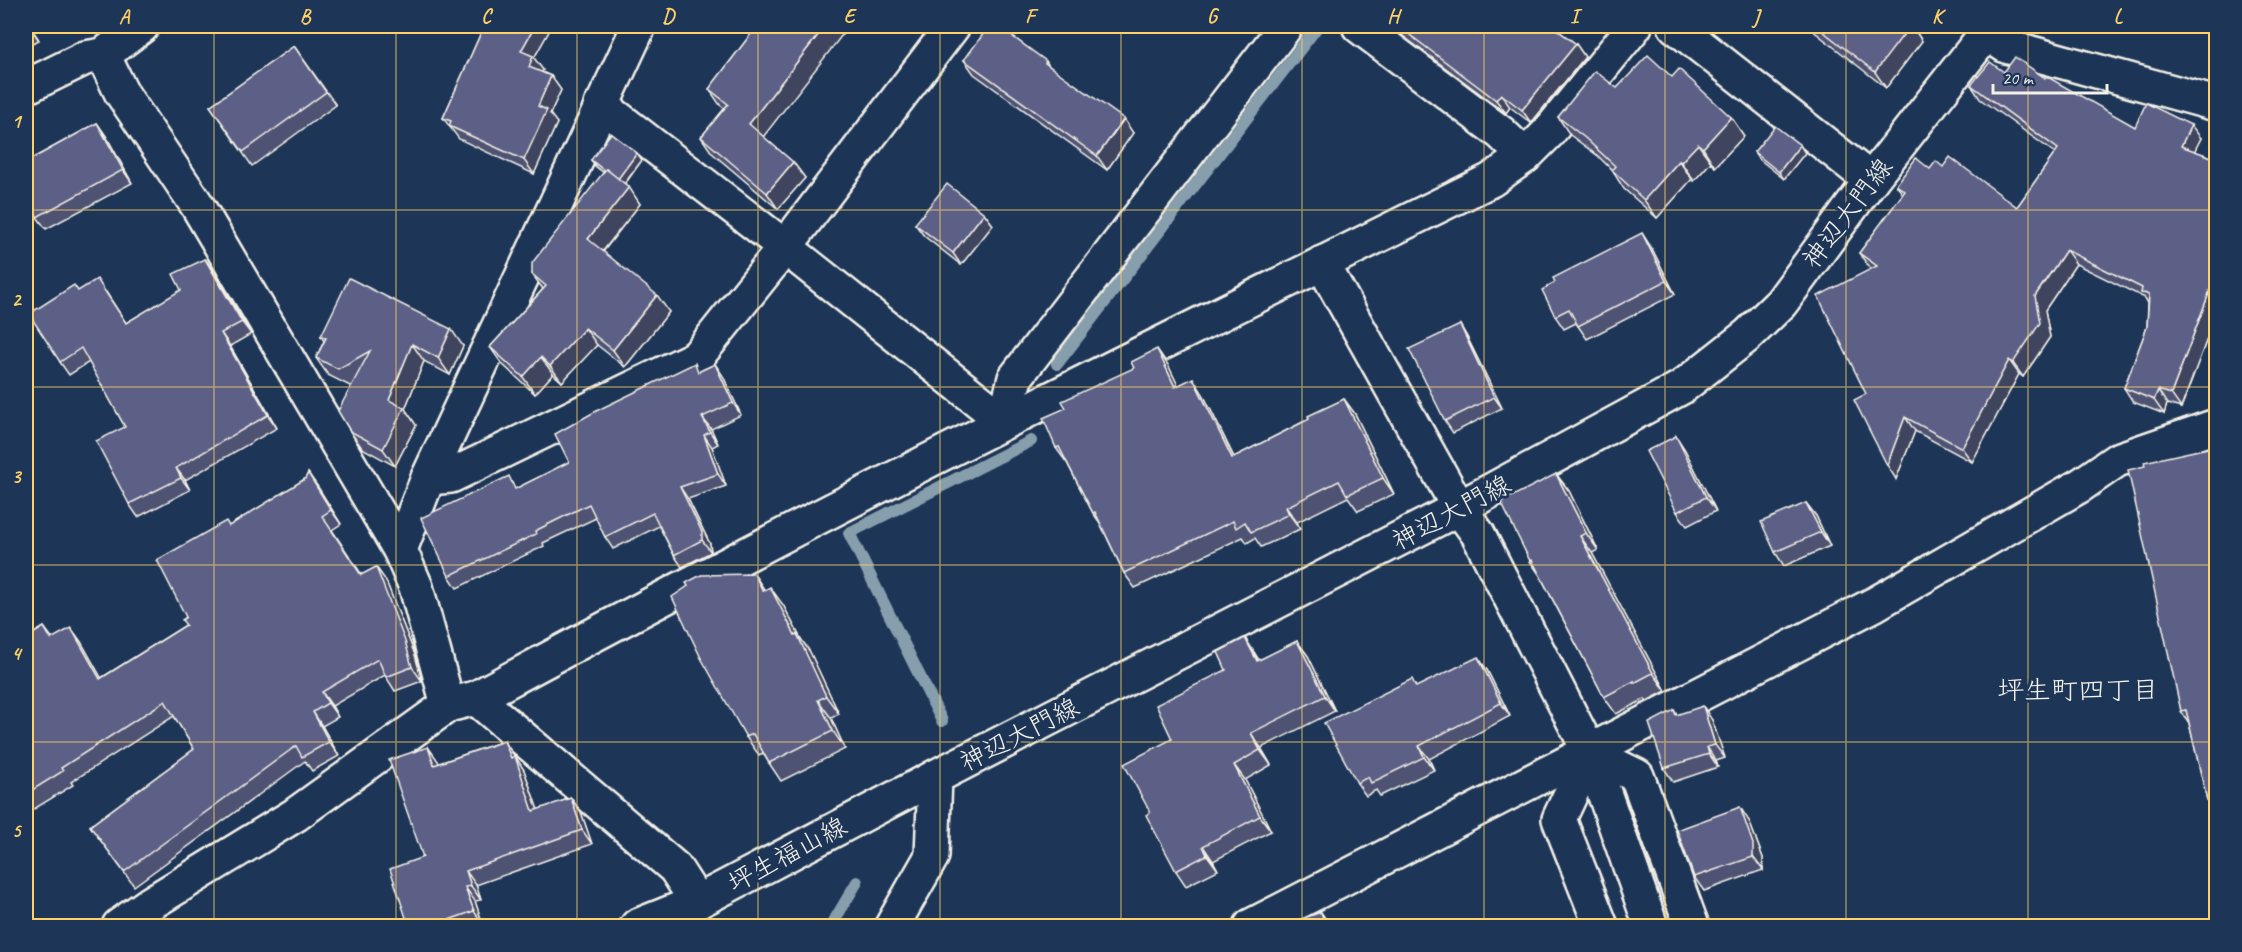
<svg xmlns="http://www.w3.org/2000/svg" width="2242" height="952" viewBox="0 0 2242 952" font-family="Caveat,'Klee One',sans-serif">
  <rect width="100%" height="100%" fill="#1d3557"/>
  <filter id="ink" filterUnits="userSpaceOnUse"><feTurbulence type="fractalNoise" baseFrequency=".0167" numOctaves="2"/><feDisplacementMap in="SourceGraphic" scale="12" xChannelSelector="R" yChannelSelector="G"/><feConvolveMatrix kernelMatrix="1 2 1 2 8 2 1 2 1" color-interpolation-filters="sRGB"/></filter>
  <g filter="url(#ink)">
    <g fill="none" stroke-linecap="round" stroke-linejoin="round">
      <g stroke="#879fac" stroke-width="12">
        <path d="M1057,364L1318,26"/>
        <path d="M942,721L849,533L1031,441"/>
        <path d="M831,926L857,882"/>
      </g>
      <defs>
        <g id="street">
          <path d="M1359,26L1501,133L1525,156"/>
          <path d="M1675,26L1871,180"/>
          <path d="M1986,33L2006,46L2216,104"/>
          <path d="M103,55L121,92L197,205L400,550"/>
          <path d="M26,87L85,58L103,55L142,26"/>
          <path d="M601,105L785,247L1004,421L1015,378L1286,26"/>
          <path d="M1322,263L1459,508L1478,534L1590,753L1637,776L1692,926"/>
          <path d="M428,478L451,476L697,357L785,247L953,26"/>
          <path d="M476,698L675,868L697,902"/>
          <path d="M448,705L416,587L400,550L428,478L639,26"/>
          <path d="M1590,753L1559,819L1601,926"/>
          <path d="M1251,926L1875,604L2081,485L2117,460L2216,426"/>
        </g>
        <g id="secondary">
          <path d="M1590,753L1651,926"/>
          <path d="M119,926L151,903L295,815L448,705L476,698C810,517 1150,348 1491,180L1525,156L1548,133L1635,26"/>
          <path d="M637,926L697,902L935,777"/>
        </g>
        <path id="primary" d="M892,926L932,856L935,777L1459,508L1682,387L1748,335L1781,303L1871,180L1992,26"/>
      </defs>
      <use href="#street" stroke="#f4f1e8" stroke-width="38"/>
      <use href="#secondary" stroke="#f4f1e8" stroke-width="38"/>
      <use href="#primary" stroke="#f4f1e8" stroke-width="38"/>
      <use href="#street" stroke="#1d3557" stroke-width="33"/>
      <use href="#secondary" stroke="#1d3557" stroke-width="33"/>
      <use href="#primary" stroke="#1d3557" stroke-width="33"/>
    </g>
    <g fill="#505373" stroke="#f4f1e8" stroke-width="1.5">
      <path d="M26,26H30L39,40L26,47Z"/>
      <path d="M484,26H552L534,58L543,70L542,72L551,76L561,90L550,114L557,123L534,174L459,139L443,118Z"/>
      <path d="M757,26L763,137L793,162L805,178L778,209L712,153L701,137L725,109L720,105L709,89Z"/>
      <path d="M1396,26H1552L1576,44L1585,57L1531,123L1510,107L1506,113L1403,36Z"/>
      <path d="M1807,26H1912L1922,41L1886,88Z"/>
      <path d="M294,46L336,105L252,166L210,106Z"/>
      <path d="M964,60L1046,61L1049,66L1133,133L1107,170L974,74Z"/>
      <path d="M2004,72L2045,78L2135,127L2201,138L2194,151L2217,159V312L2181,408L2167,404L2164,414L2133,402L2124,388L2147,327L2148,303L2145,298L2076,264L2045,310L2050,337L2023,377L2019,374L1972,462L1915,431L1896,479L1866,394L1872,269L1869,267L1859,253L1903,194L1896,185L1930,169L1943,167L2017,207L2055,153L1980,99L1971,85Z"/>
      <path d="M1672,77L1731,117L1744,136L1715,167L1711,162L1694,181L1692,179L1657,218L1624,189L1612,170L1598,156L1570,135L1558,117L1617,88Z"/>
      <path d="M97,123L106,136L132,183L46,229L37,217L26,222V162Z"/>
      <path d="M1800,145L1805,153L1784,179L1759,159L1754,152Z"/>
      <path d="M591,160H642L625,184L640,204L603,252L669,312L625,367L597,345L562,382L553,374L535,394L502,364L490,347L543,289L532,274L604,173L596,167Z"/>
      <path d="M984,213L993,225L961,265L924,236L915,224Z"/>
      <path d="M1651,247L1675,294L1587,339L1576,323L1564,329L1555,316Z"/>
      <path d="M214,271L251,334L230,346L277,428L185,480L190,490L138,517L129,504L125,427L89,362L69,375L60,362L78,291L106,292L126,323Z"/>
      <path d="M1460,325L1467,337L1502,408L1453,433L1445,421Z"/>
      <path d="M321,336L463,346L450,375L424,361L405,409L416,425L395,466L362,448L350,431L352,386H350L328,375L316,358L324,341Z"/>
      <path d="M715,364L723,376L741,415L711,429L718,444L712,447L726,486L688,499L710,544L711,552L682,567L674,555L659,526L613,549L605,537L596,518L543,543L544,546L457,588L449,576L517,488L569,462L700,371Z"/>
      <path d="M1168,365L1178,386L1203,394L1234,457L1309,419L1344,399L1355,414L1394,494L1358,511L1348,497L1297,522L1300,529L1261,547L1255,538L1247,543L1243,537L1135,588L1124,573L1100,523L1093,513L1067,463L1056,448L1066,408Z"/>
      <path d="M1676,436L1685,450L1716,511L1687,526L1677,512Z"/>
      <path d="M2217,446V814L2207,800L2189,723L2181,711L2145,466Z"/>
      <path d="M308,473L341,524L332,530L362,575L376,567L386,581L415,655L422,681L395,691L385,675L332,706L338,717L322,726L339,756L312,771L305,761L134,886L90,826L194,749L174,716L71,782L73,785L26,814V638L44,627L53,639L71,628L81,642L101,678L186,625V617L229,526L305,479Z"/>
      <path d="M1556,474L1569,491L1598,550L1592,553L1666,691L1647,701L1645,699L1616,714L1604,697L1539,574L1530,561Z"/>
      <path d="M1806,503L1816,516L1830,546L1784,566L1775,552Z"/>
      <path d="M765,590L783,605L801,639L810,652L839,714L831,718L845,749L781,781L769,763L763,753L759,755L746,737Z"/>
      <path d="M1245,638L1259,660L1297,641L1308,656L1335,711L1261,748L1271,765L1245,780L1271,831L1213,861L1218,870L1186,886L1176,871L1150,812L1172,739L1226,670Z"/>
      <path d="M1487,670L1510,716L1429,759L1434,770L1380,796L1376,790L1366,796L1357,783L1417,687Z"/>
      <path d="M1674,710L1677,715L1712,720L1725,758L1716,761L1718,767L1673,782L1664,768Z"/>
      <path d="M504,741L524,770L538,810L571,798L581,812L592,844L476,885L481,900L475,901L483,925L479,927H409L423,857L428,747L439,763Z"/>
      <path d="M1749,821L1763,858V870L1704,891L1694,877Z"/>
    </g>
    <g fill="#41445e" stroke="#f4f1e8" stroke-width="1.5">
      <path d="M29,26H30L39,40Z"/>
      <path d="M535,26H552L534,58L543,70L539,80L529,67L521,51Z"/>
      <path d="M825,26H849L760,141L749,124Z"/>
      <path d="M1905,26H1912L1922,41L1886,88L1875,72Z"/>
      <path d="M1576,44L1585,57L1531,123L1522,110Z"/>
      <path d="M551,76L561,90L550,114L557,123L534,174L524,160L538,106Z"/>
      <path d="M1501,94L1510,107L1506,113L1496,100Z"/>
      <path d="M1731,117L1744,136L1715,167L1703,148Z"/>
      <path d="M1124,119L1133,133L1107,170L1097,156Z"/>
      <path d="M97,123L106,136L132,183L123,170Z"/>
      <path d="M2191,125L2201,138L2190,160L2181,146Z"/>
      <path d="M1698,144L1711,162L1694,181L1681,162Z"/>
      <path d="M1800,145L1805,153L1784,179L1779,172Z"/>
      <path d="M637,153L642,160L622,187L617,180Z"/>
      <path d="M1679,161L1692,179L1657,218L1644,200Z"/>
      <path d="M793,162L805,178L778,209L767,193Z"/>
      <path d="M629,187L640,204L599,256L588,239Z"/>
      <path d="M984,213L993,225L961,265L953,253Z"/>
      <path d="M1642,233L1651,247L1675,294L1666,281Z"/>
      <path d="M2066,250L2076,264L2045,310L2050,337L2023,377L2013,363L2035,296Z"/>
      <path d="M205,259L214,271L251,334L242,322Z"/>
      <path d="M2217,272V312L2181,408L2171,394Z"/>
      <path d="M657,295L669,312L625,367L613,350Z"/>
      <path d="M1460,325L1467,337L1502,408L1494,397Z"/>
      <path d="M585,328L597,345L562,382L550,366Z"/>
      <path d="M451,329L463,346L450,375L438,358Z"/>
      <path d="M221,333L230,346L277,428L268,415Z"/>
      <path d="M412,344L424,361L405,409L416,425L395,466L383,449L389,400Z"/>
      <path d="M1157,349L1168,365L1186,402L1175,387Z"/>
      <path d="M541,357L553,374L535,394L523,377Z"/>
      <path d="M2009,360L2019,374L1972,462L1962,448Z"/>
      <path d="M715,364L723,376L741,415L733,403Z"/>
      <path d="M1193,378L1203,394L1242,474L1232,458Z"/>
      <path d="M2158,390L2167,404L2164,414L2154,400Z"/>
      <path d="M1344,399L1355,414L1394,494L1383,478Z"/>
      <path d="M702,417L711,429L718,444L710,432Z"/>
      <path d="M1905,417L1915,431L1896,479L1887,465Z"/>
      <path d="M704,435L712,447L726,486L718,474Z"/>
      <path d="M1676,436L1685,450L1716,511L1706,497Z"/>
      <path d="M176,468L185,480L190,490L181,478Z"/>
      <path d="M308,473L318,487L341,524L331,510Z"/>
      <path d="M1556,474L1569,491L1598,550L1586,533Z"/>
      <path d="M680,487L688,499L710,544L711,552L702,540Z"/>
      <path d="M1806,503L1816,516L1830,546L1821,532Z"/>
      <path d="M1286,507L1297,522L1300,529L1289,514Z"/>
      <path d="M1580,536L1592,553L1666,691L1653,673Z"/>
      <path d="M376,567L386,581L415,655L422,681L412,667Z"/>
      <path d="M754,574L766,592L763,591Z"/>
      <path d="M770,587L783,605L801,639L810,652L839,714L826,696Z"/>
      <path d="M71,628L81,642L110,693L100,679Z"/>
      <path d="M1245,638L1255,654L1267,676L1257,661Z"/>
      <path d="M1297,641L1308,656L1335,711L1325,696Z"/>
      <path d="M1478,657L1487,670L1510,716L1501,703Z"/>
      <path d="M322,692L332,706L338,717L328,703Z"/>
      <path d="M818,700L831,718L845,749L833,731Z"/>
      <path d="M1703,706L1712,720L1725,758L1715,745Z"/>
      <path d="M313,712L322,726L339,756L329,742Z"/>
      <path d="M1251,733L1261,748L1271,765L1260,750Z"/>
      <path d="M504,741L513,754L519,769L515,756L524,770L543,825L533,811Z"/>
      <path d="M1419,746L1429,759L1434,770L1424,757Z"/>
      <path d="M428,747L438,761L444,778L434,765Z"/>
      <path d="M1707,747L1716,761L1718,767L1709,754Z"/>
      <path d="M1234,765L1245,780L1271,831L1260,816Z"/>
      <path d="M571,798L581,812L592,844L582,830Z"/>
      <path d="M1740,807L1749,821L1763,858V870L1753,857Z"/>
      <path d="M1203,846L1213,861L1218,870L1207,855Z"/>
      <path d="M466,871L476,885L481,900L471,886Z"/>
      <path d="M465,887L475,901L483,925L474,911Z"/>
      <path d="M1321,912L1331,927H1326Z"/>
    </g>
    <g fill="#5d6186" stroke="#f4f1e8" stroke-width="1.5">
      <path d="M26,26H29L30,28L26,30Z"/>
      <path d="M484,26H535L521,51L533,56L529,67L551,76L538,106L547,110L524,160L449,126L451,121L443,118Z"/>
      <path d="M757,26H825L749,124L793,162L767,193L701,137L728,104L709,89Z"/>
      <path d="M989,26H998L1046,61L1045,63L1124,119L1097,156L964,60Z"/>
      <path d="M1398,26H1552L1576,44L1522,110L1501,94L1496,100Z"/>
      <path d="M1816,26H1910L1875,72Z"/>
      <path d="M294,46L326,92L243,152L210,106Z"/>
      <path d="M1648,55L1672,77L1679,69L1731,117L1703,148L1698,144L1681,162L1679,161L1644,200L1612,170L1615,166L1585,138L1558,117L1595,71L1617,88Z"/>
      <path d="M2015,57L2045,78L2046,76L2135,127L2146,103L2191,125L2181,146L2217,159V272L2171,394L2158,390L2154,400L2124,388L2147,327L2149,294L2141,293L2142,288L2066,250L2035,296L2040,323L2013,363L2009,360L1962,448L1905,417L1887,465L1854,400L1866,394L1818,296L1877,266L1859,253L1905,191L1896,185L1916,158L1930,169L1936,161L1943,167L1950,157L2017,207L2058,149L1971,85L1990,62L2004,72Z"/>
      <path d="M97,123L123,170L37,217L30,203L26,205V162Z"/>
      <path d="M1775,126L1800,145L1779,172L1754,152Z"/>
      <path d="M611,133L637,153L618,179L606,169L605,171L591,160Z"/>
      <path d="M606,169L629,187L588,239L657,295L613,350L585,328L550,366L541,357L523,377L490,347L546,286L532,274V263Z"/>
      <path d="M947,184L984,213L953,253L915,224Z"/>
      <path d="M1642,233L1666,281L1578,326L1569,309L1555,316L1542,290L1555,282L1553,278Z"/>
      <path d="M205,259L242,322L221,333L268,415L176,468L181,478L129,504L96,441L125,427L81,348L60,362L29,314L74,285L78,291L97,279L126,323L181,290L173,274Z"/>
      <path d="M349,278L451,329L438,358L412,344L389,400L404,408L383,449L350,431L338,411L370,351L338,369L316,358L326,338L321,336Z"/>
      <path d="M1460,325L1494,397L1445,421L1409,349Z"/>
      <path d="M1157,349L1175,387L1193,378L1232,458L1309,419L1308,416L1344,399L1383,478L1347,495L1339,481L1286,507L1289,514L1251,532L1245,522L1236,528L1233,521L1124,573L1095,512L1093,513L1059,447L1056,448L1043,418L1066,408L1062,401L1134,368L1131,362Z"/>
      <path d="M695,363L698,372L715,364L733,403L702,417L710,432L704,435L718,474L680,487L702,532V540L674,555L653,513L605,537L589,504L535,531L536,534L449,576L421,518L509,476L515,489L569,462L555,434L598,410Z"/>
      <path d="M1676,436L1706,497L1677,512L1646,451Z"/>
      <path d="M2217,446V534L2215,535L2217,542V798L2207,800L2186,710L2181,711L2128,470L2145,466L2144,462Z"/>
      <path d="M308,473L331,510L322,516L361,575L376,567L405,641L412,667L386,677L378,659L322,692L328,703L313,712L329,742L302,757L296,746L124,872L90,826L194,749L165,701L61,768L63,771L26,794V638L44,627L51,639L71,628L100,679L186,625L182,620L186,617L157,560L226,521L229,526L305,479Z"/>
      <path d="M1556,474L1586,533L1580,536L1653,673L1634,683V681L1604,697L1532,560L1530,561L1501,502Z"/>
      <path d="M1806,503L1821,532L1775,552L1761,522Z"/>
      <path d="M754,574L763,591L770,587L795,635L797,634L826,696L818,700L833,731L769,763L753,734L746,737L701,658L672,597L688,586L686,583L701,575Z"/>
      <path d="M1245,638L1257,661L1297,641L1325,696L1251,733L1260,750L1234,765L1260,816L1203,846L1207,855L1176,871L1146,815L1150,812L1124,764L1172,739L1156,705L1226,670L1218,652Z"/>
      <path d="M1478,657L1501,703L1419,746L1424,757L1371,783L1368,777L1357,783L1324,723L1412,679L1416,687Z"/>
      <path d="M1703,706L1715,745L1707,747L1709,754L1664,768L1649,723L1674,710L1676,715Z"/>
      <path d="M504,741L511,758L515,756L533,811L571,798L582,830L466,871L471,886L465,887L474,911L429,927H409L390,869L423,857L389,760L428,747L434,765Z"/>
      <path d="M1740,807L1753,844V857L1694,877L1677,830Z"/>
      <path d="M1321,912L1326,927H1279Z"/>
    </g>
  </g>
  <path fill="none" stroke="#ffd166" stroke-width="1.5" stroke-opacity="0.55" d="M214,26V926M396,26V926M577,26V926M758,26V926M940,26V926M1121,26V926M1302,26V926M1484,26V926M1665,26V926M1846,26V926M2028,26V926M26,210H2216M26,387H2216M26,565H2216M26,742H2216"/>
  <g text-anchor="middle" stroke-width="6" stroke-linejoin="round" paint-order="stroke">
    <g font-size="26" fill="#f4f1e8" stroke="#1d3557">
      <text transform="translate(1847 213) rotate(-53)" y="9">神辺大門線</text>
      <text transform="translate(1451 512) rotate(-28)" y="9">神辺大門線</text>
      <text transform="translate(1019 734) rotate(-27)" y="9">神辺大門線</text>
      <text transform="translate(787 854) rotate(-28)" y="9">坪生福山線</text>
    </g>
    <g font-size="27" fill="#f4f1e8" stroke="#1d3557">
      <text x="2078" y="699">坪生町四丁目</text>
    </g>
  </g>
  <rect width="2242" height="952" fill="none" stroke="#1d3557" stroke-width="66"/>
  <path d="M1993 84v9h114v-9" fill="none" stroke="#f4f1e8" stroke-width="3"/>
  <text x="2002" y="84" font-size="18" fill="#f4f1e8" stroke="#1d3557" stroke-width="4.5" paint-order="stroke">20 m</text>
  <rect x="33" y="33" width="2176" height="886" fill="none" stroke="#ffd166" stroke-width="2"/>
  <g font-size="20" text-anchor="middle" font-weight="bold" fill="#ffd166">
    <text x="124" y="23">A</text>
    <text x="305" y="23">B</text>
    <text x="486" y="23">C</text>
    <text x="668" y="23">D</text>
    <text x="849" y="23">E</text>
    <text x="1030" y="23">F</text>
    <text x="1212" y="23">G</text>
    <text x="1393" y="23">H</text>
    <text x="1574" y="23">I</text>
    <text x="1756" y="23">J</text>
    <text x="1937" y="23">K</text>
    <text x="2118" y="23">L</text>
    <text x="16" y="128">1</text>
    <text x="16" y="306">2</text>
    <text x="16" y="483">3</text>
    <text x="16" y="660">4</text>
    <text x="16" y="837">5</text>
  </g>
</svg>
